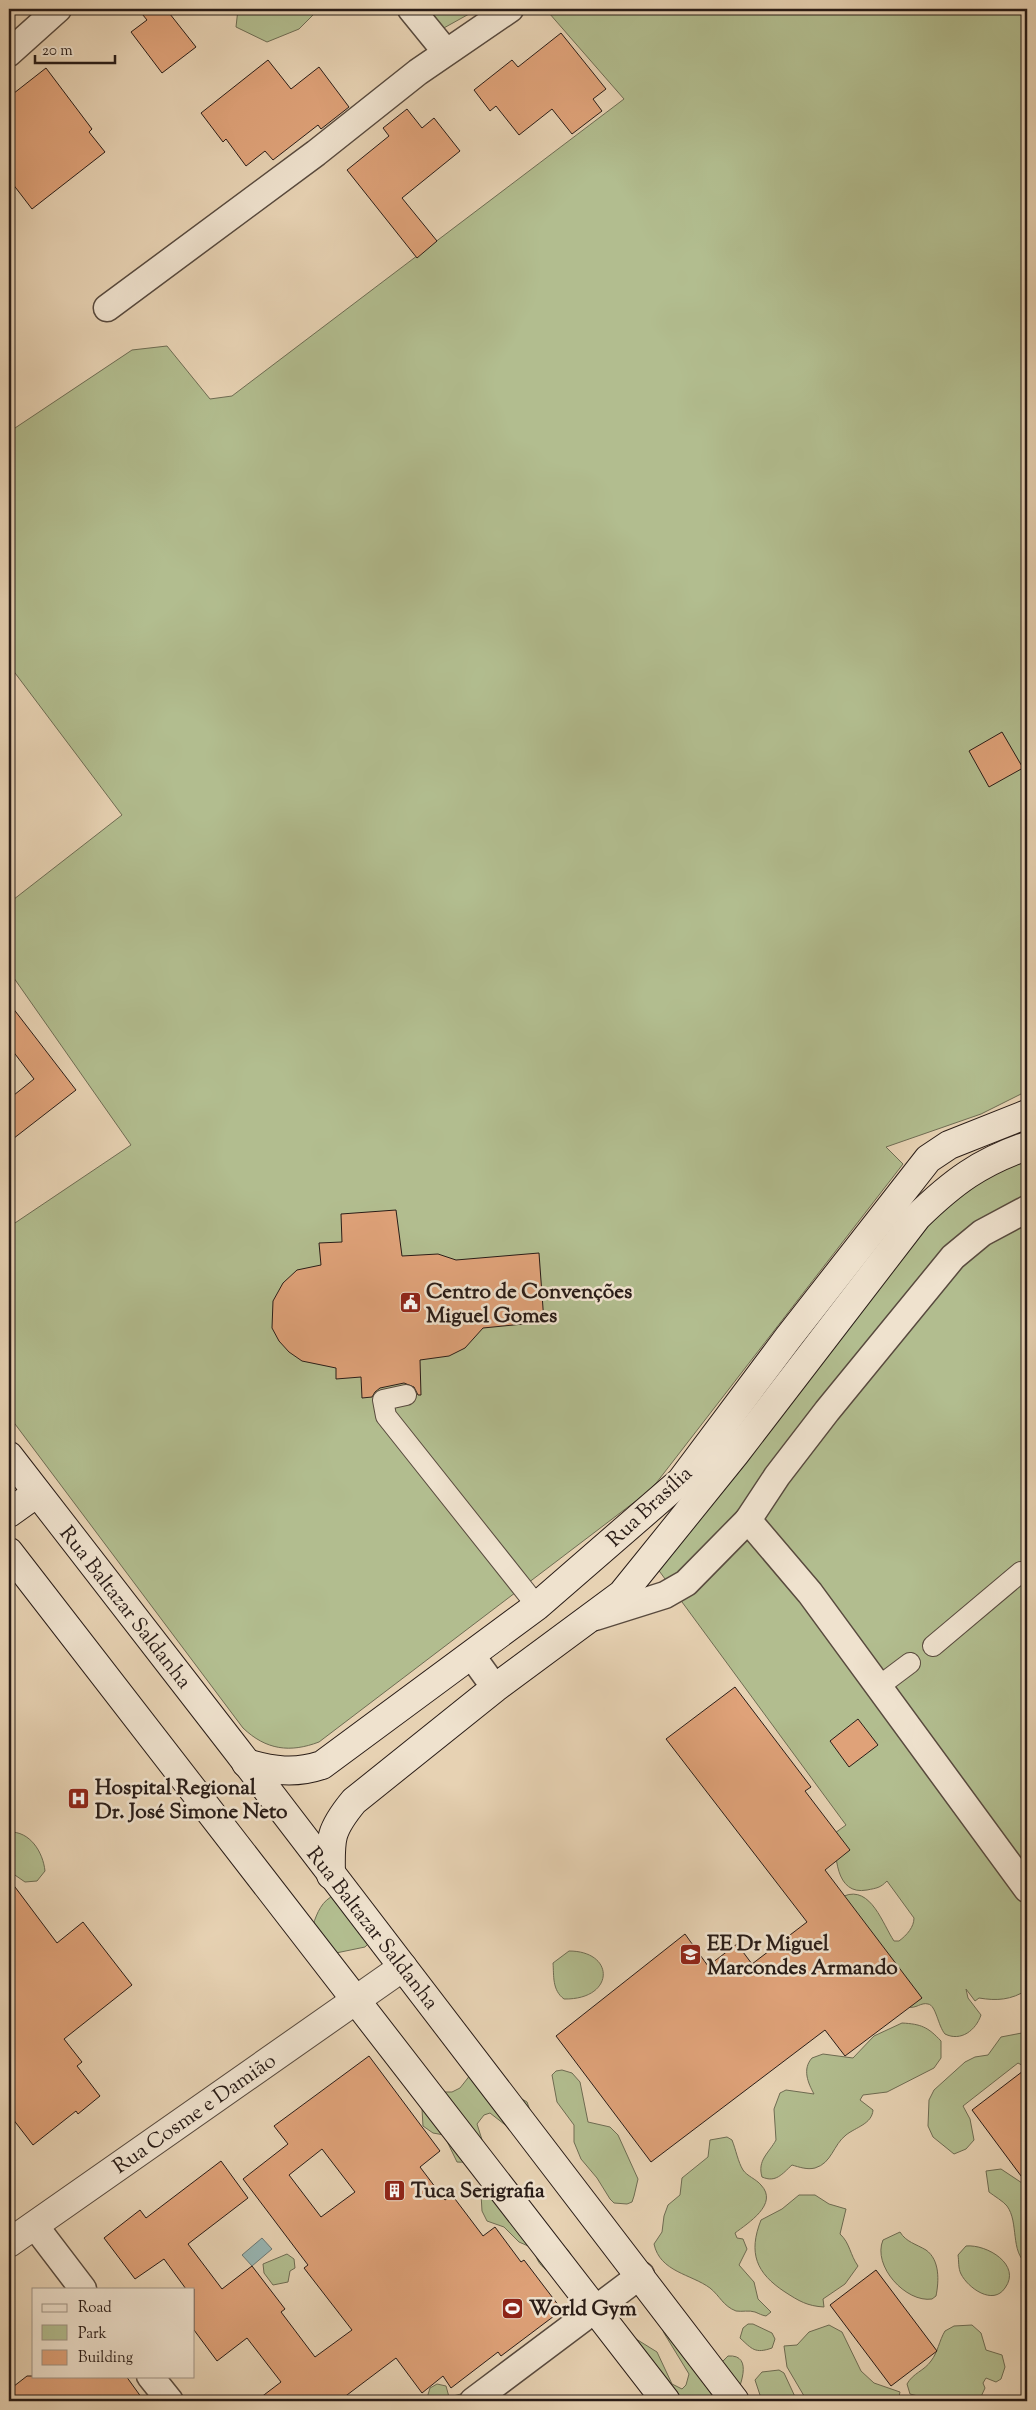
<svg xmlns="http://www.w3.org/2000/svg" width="1036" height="2410" viewBox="0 0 1036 2410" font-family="'Sorts Mill Goudy',serif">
  <rect width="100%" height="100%" fill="#e7d2b3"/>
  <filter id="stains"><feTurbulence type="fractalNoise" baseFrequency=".004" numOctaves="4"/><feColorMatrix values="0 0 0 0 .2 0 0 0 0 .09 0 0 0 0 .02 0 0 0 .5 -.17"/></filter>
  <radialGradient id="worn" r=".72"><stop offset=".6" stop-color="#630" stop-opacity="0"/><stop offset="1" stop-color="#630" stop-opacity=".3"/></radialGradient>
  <g fill="#b2bd8f" stroke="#6e6c53">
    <path d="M238,9H319L299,29L267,42L236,27Z"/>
    <path d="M426,9H478L442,29Z"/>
    <path d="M537,9H1027V1091L981,1114L886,1147L903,1164L657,1482L645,1494L319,1742C290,1753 266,1750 243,1728L9,1416V1227L131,1145L9,971V903L122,815L9,665V432L132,350L167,346L210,399L232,396L624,99L549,13Z"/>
    <path d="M1027,1151V1990C1011,2000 997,2001 979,1998L975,2001L966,1989L968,1998L981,2015C976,2030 961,2042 945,2034C938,2026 936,2005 928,2004C921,2002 916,2009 908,2007L844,1896C871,1885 883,1925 894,1941H899C907,1935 914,1927 914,1918L887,1881C880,1888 877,1888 867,1890C835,1896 835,1854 835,1833L846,1825L657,1568L941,1202Z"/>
    <path d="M9,1832C30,1831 43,1852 45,1871L37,1881L25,1882L9,1871Z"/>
    <path d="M335,1895L370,1942L365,1947L336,1953L313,1925C317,1913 322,1900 335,1895Z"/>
    <path d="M569,1951C616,1951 615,2000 564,1999C552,1990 554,1976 553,1963Z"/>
    <path d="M902,2023C921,2024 928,2027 941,2041V2058L934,2068L887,2092L863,2095L860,2100L873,2110C872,2124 856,2127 846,2135C833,2145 832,2163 815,2168C807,2170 799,2167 792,2165C782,2174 776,2183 762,2177C757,2160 769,2153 776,2140L774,2109L780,2093L786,2090L814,2094C808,2083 802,2069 812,2058L823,2054L853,2058L874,2036Z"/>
    <path d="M1027,2032V2068L1018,2063L963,2106L970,2119L974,2140L966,2149L954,2154L933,2137L928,2126L929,2100L934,2090L965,2062L975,2057L988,2055L1001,2037Z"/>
    <path d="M562,2070L572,2073L580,2082L588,2122L610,2127L618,2135L638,2179L634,2196L632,2202L627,2204L614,2203L610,2199L597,2178L581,2159L574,2142V2125L557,2102L552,2075L556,2071Z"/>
    <path d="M471,2074L510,2096L522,2099L527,2102L531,2113L513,2131L490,2113L484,2115L477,2124L484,2146C476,2154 470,2164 457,2162L444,2135L433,2133L423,2126L422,2109L440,2092H452L460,2088Z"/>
    <path d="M727,2137L732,2140C736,2150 738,2162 743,2170C747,2176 756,2179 761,2185C779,2204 748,2223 735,2233L737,2238L743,2239L747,2249L739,2265L754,2282L758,2299L771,2312L766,2316C761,2315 760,2314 755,2312C749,2310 742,2312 736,2311C723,2306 720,2296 710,2288C691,2274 660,2272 654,2244L662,2232L664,2216L668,2205L680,2195L682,2178L708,2157L710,2140Z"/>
    <path d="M1001,2169L1022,2183L1027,2194V2264C1010,2252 1019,2222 1007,2206C1003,2201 994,2196 989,2192L986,2171Z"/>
    <path d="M519,2189L561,2244C581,2256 576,2290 577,2311C571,2303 569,2293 564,2286C554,2273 535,2268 535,2249L519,2242L504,2227L487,2221L482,2211L481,2194L486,2190Z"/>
    <path d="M799,2195H815L829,2204L846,2209L840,2234C850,2243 850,2255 858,2266L845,2284L823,2299L824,2307C807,2306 799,2301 785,2292C756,2273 748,2253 761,2220L782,2209Z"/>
    <path d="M900,2232C906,2242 916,2244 926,2250C940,2260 939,2281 936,2296L932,2299C906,2303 872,2266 883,2240Z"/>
    <path d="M966,2246C987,2244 1022,2265 1005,2288C993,2306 968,2288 961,2274C958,2268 959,2261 958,2255Z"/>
    <path d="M287,2254L294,2259L295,2268L290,2271L288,2282L273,2285L264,2273L263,2264Z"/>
    <path d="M663,2323L720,2364L728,2356C755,2354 739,2389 734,2401H645V2394L628,2334L657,2352L672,2384L682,2389L686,2385L689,2374L664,2333L662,2328Z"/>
    <path d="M748,2324H753L772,2333L775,2339L772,2348C755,2354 752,2349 740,2338L743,2328Z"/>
    <path d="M829,2325L842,2332L861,2371L874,2383L900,2392L898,2401H807L787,2367L784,2346L797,2345L809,2332Z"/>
    <path d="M972,2325L981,2333L986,2350L1002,2355L1005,2367L1001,2379L996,2382L986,2378L983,2383L985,2388L979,2401H954L951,2399L948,2401H925L922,2397L910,2394L907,2384C913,2373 924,2371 931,2361C938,2352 939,2341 945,2331L954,2326Z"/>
    <path d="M779,2370L784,2373L797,2401H762L755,2380L762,2372Z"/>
    <path d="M437,2384L446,2386L449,2397L461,2394L463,2401H407L413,2396L427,2398L430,2388Z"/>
  </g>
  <path fill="#98b6b3" stroke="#6c7875" d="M262,2238L272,2249L252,2266L242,2255Z"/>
  <g fill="#dfa279" stroke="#291c17" fill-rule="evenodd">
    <path d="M138,9H166L196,47L162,73L131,32L147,20Z"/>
    <path d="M561,33L606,89L593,99L602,111L572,134L552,109L519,135L496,106L490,111L474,90L512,60L518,67Z"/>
    <path d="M268,60L291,89L319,67L349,107L321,129L318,125L273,160L265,151L246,166L226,139L223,142L201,113Z"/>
    <path d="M46,68L92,129L89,132L105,152L32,209L9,179V97Z"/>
    <path d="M407,109L422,128L434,118L460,151L402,198L437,241L417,258L347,170L389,136L383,128Z"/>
    <path d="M1002,732L1023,768L989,787L969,751Z"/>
    <path d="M9,1003L76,1090L9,1142V1099L34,1079L9,1046Z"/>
    <path d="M396,1210L402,1256L438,1254L456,1260L539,1253L544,1322L483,1328L465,1348L449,1356L420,1360L421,1395H418L414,1387L404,1383L380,1388L375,1392L372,1397L362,1398L361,1377L336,1379V1368L302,1361L289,1352L279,1341L272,1328L273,1301L283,1283L297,1270L321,1265L319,1243L342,1242L341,1214Z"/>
    <path d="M735,1687L811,1787L805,1791L850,1850L825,1870L922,1998L845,2056L825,2030L651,2162L556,2036L685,1934L708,1966L737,1944L752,1964L807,1922L666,1739Z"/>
    <path d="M858,1719L878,1745L849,1767L830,1741Z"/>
    <path d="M9,1879L57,1943L83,1922L132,1985L64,2039L82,2062L77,2066L100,2096L78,2114L76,2111L33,2145L9,2114Z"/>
    <path d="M369,2056L440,2151L420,2167L445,2200L452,2195L483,2236L495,2227L521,2262L524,2260L562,2310L501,2356L498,2352L451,2388L443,2376L422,2393L396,2358L339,2401H256L281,2382L247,2338L217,2361L194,2330V2289H186L164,2259L135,2279L104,2238L140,2210L146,2218L221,2161L248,2198L188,2244L222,2289L252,2266L285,2309L281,2312L315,2357L352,2330L304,2268L308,2265L243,2179L288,2144L274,2126ZM322,2149L355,2192L321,2217L289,2175Z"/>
    <path d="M1027,2068V2184L972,2110Z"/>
    <path d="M876,2270L937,2351L891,2386L830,2305Z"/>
    <path d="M27,2376H126L144,2401H9V2390Z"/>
  </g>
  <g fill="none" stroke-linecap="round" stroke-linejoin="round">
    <defs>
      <g id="pedestrian">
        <path d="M406,1395L383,1400L386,1416L537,1606"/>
        <path d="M933,1646L1021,1572"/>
        <path d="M878,1687L910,1663"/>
      </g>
      <g id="minor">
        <path d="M411,9L446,52"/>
        <path d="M9,53L58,9"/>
        <path d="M107,308L316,153L418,72L510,9"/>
        <path d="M748,1520L777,1476L827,1411L953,1257L982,1233L1027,1209"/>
        <path d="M595,1617L665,1595L686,1583L748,1520L810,1593L1027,1889"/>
        <path d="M472,1656L495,1688"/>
        <path d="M35,2226L83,2289"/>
        <path d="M150,2376L170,2401"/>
        <path d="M473,2401L641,2275"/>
      </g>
      <path id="tertiary" d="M9,2243L403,1967"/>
      <g id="secondary">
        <path d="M9,1456L236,1749L735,2401"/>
        <path d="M9,1513L37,1493"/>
        <path d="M9,1552L666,2401"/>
        <path d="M246,1763C273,1771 295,1774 322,1765L537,1606L681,1481L788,1338L928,1159L949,1145L1027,1114"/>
        <path d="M331,1875C330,1838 330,1830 354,1801L495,1688L622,1594L735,1454L917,1217C953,1182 980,1162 1027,1146"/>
      </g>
    </defs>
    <use href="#pedestrian" stroke="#584a3e" stroke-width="22"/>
    <use href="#minor" stroke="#584a3e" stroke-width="29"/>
    <use href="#tertiary" stroke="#584a3e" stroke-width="30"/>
    <use href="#secondary" stroke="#291c17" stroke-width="30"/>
    <use href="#pedestrian" stroke="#efe2ce" stroke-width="20"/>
    <use href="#minor" stroke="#efe2ce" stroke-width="26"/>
    <use href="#tertiary" stroke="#efe2ce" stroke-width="28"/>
    <use href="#secondary" stroke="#efe2ce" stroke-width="28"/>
  </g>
  <defs>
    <symbol id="civic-square" viewBox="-11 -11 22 22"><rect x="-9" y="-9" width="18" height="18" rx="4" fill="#8f2418" stroke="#efe2ce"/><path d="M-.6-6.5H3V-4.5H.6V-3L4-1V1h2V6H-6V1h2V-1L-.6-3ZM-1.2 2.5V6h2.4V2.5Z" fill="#fff"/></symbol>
    <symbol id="hospital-square" viewBox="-11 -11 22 22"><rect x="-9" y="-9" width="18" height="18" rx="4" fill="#8f2418" stroke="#efe2ce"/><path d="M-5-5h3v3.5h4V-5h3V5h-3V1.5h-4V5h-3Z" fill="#fff"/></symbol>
    <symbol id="school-square" viewBox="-11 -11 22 22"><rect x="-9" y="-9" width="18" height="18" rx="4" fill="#8f2418" stroke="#efe2ce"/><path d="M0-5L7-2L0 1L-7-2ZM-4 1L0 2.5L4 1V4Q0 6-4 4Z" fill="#fff"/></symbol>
    <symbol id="building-square" viewBox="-11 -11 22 22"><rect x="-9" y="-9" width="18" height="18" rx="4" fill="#8f2418" stroke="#efe2ce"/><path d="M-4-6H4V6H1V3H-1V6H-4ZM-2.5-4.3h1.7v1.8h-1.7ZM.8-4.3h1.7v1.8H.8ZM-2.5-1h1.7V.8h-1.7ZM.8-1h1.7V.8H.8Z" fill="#fff"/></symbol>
    <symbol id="stadium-square" viewBox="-11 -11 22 22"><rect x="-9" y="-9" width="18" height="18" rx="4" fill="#8f2418" stroke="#efe2ce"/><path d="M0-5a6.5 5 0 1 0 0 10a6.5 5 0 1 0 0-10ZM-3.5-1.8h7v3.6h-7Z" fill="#fff"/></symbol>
  </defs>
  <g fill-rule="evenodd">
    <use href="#civic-square" x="398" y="1290" width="25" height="25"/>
    <use href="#hospital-square" x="66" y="1786" width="25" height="25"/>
    <use href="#school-square" x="678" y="1942" width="25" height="25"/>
    <use href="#building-square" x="382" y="2178" width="25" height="25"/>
    <use href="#stadium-square" x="500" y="2296" width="25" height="25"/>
  </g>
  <g text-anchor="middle" stroke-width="5" stroke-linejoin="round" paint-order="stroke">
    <g font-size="21" font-weight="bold" fill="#291c17" stroke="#efe2ce" text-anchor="start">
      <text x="426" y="1298">Centro de Convenções<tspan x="426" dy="24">Miguel Gomes</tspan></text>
      <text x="95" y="1794">Hospital Regional<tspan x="95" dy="24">Dr. José Simone Neto</tspan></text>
      <text x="707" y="1950">EE Dr Miguel<tspan x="707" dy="24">Marcondes Armando</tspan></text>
      <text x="411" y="2197">Tuca Serigrafia</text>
      <text x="529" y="2315">World Gym</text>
    </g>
    <g font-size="21" fill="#291c17" stroke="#efe2ce">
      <text transform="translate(649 1506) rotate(-43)" y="7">Rua Brasília</text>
      <text transform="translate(126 1607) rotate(52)" y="7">Rua Baltazar Saldanha</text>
      <text transform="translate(373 1928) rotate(52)" y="7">Rua Baltazar Saldanha</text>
      <text transform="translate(194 2113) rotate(-35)" y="7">Rua Cosme e Damião</text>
    </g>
  </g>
  <rect width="1036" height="2410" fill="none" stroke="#e7d2b3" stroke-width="30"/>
  <rect x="10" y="10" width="1016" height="2390" fill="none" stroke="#291c17" stroke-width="2.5"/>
  <rect x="15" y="15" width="1006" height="2380" fill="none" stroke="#291c17"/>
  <rect x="32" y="2288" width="162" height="90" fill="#efe2ce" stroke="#a09385"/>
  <rect x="42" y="2304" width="25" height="8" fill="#efe2ce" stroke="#a09385"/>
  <text x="78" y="2312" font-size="15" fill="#291c17">Road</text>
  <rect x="42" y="2325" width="25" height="15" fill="#b2bd8f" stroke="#a09385"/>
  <text x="78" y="2338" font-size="15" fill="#291c17">Park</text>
  <rect x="42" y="2350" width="25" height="15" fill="#dfa279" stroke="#a09385"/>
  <text x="78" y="2362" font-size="15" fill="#291c17">Building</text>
  <path d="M35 55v8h80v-8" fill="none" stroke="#291c17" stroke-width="2.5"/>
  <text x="42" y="55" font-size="15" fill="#291c17" stroke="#efe2ce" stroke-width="4" paint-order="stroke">20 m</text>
  <rect width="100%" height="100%" filter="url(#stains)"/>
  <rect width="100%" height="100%" fill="url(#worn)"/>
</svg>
